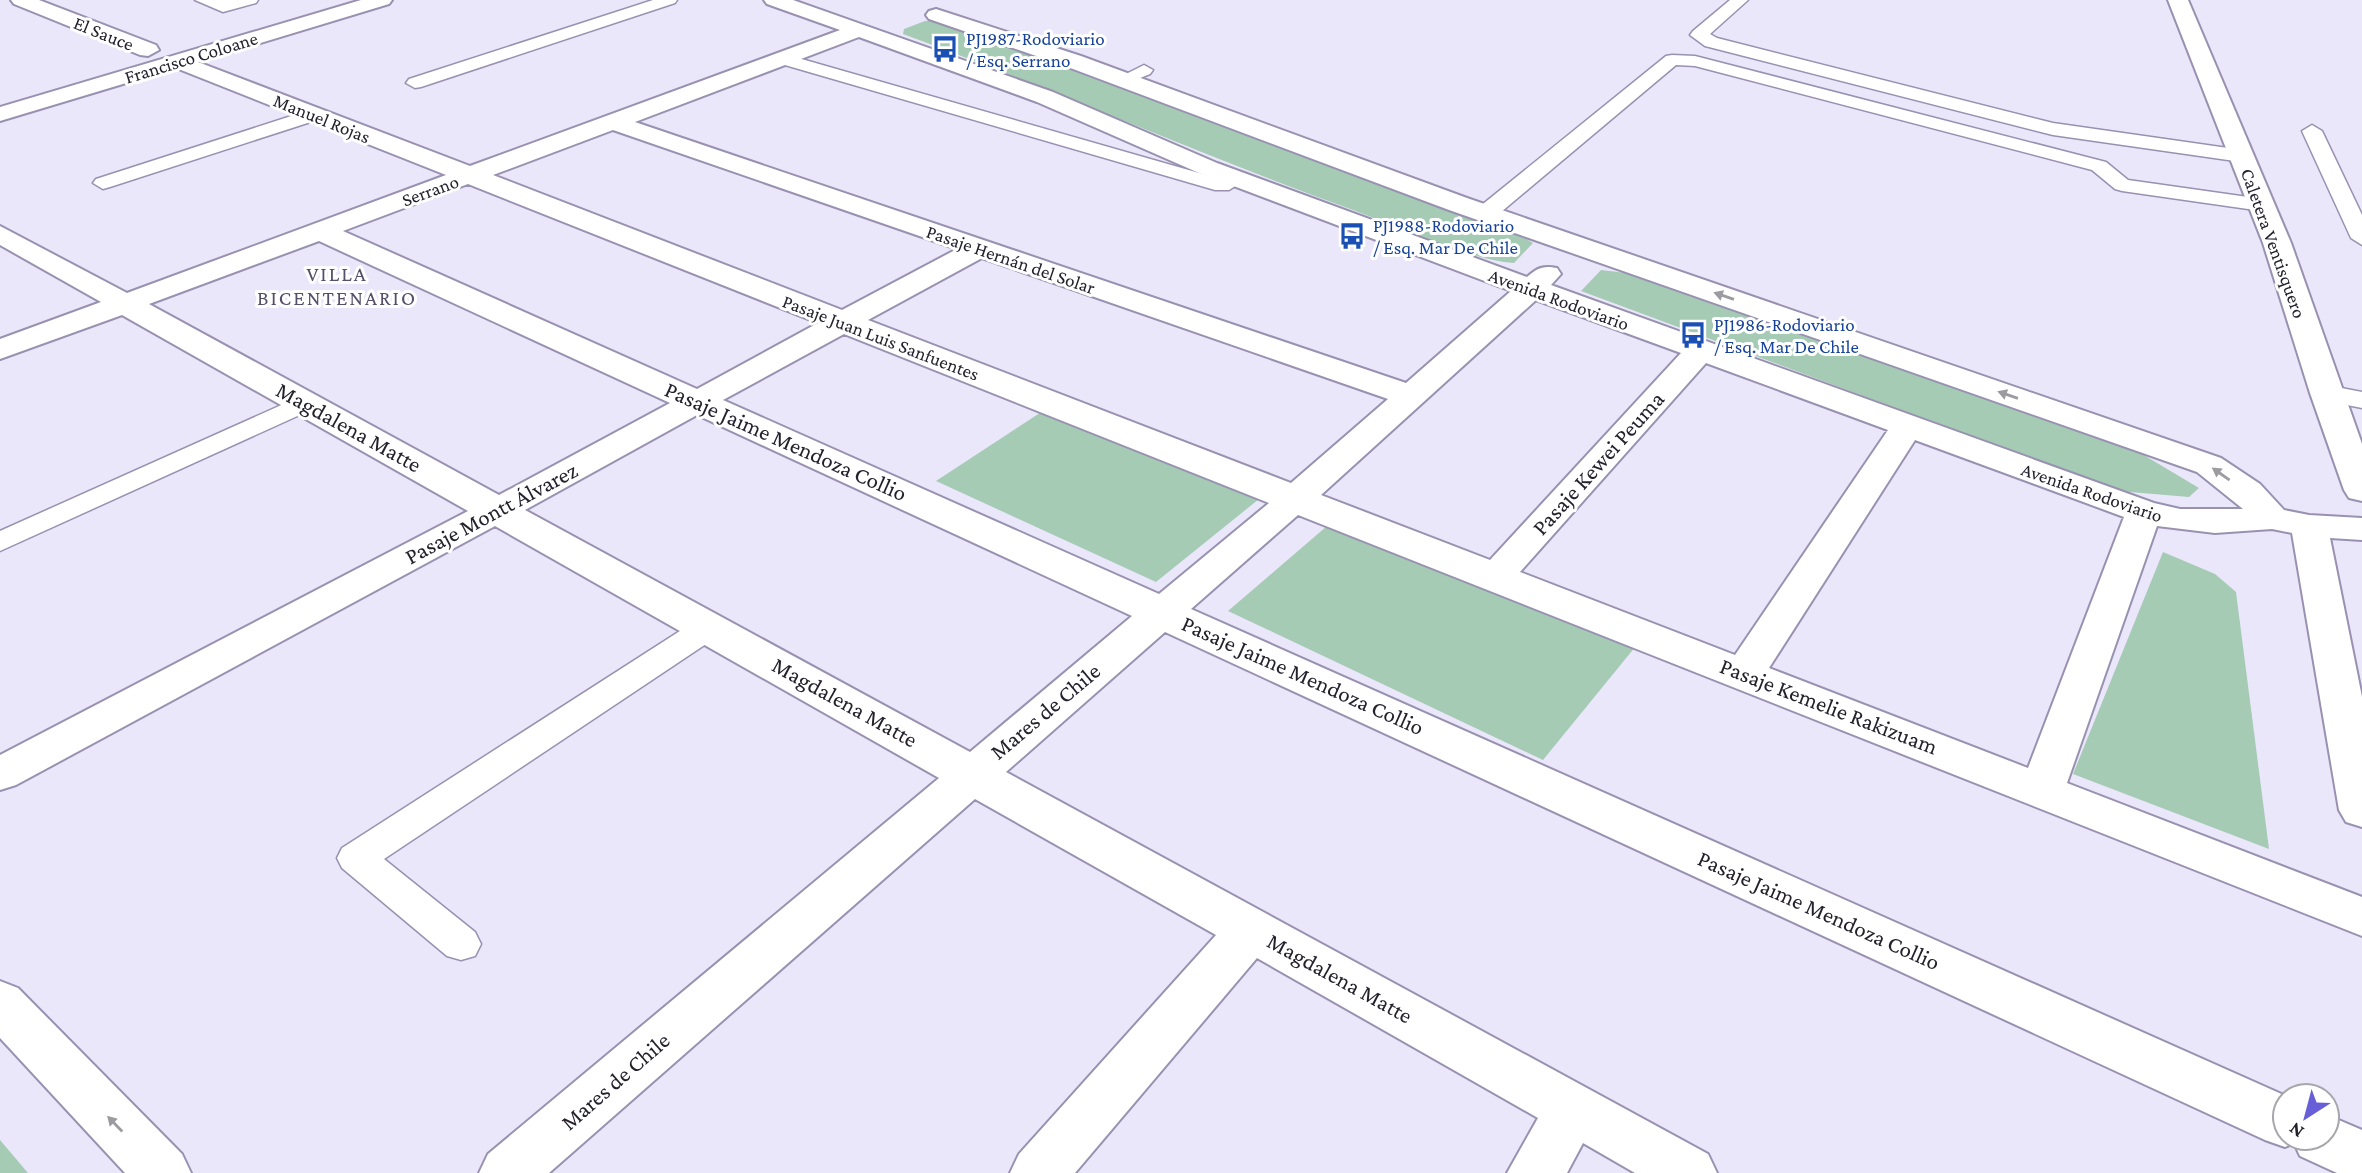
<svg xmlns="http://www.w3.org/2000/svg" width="2362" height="1173" viewBox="0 0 2362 1173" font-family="'Crimson Pro',serif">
  <rect width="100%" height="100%" fill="#ebe7fb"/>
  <g fill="#a5cbb5">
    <path d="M925,21H933C1131,89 1325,165 1521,236L1533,243L1514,263C1469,260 1396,226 1353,210C1201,155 1054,90 903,34L904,29Z"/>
    <path d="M1601,270L1635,274L2142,454L2199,488L2189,497L2118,491L1581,291Z"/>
    <path d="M1049,407L1264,495L1156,582L936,481Z"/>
    <path d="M1334,520L1636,646L1543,760L1228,611Z"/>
    <path d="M2163,552L2215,574L2236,592L2269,849L2073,774Z"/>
    <path d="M0,1140L28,1173H0Z"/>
  </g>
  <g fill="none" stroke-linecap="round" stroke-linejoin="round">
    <defs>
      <g id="lane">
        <path d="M195,0H258L256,3L223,12Z"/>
        <path d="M653,0H677L675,3L421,87L415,88L406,83L409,79Z"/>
        <path d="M1730,0H1748L1710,34L1717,38L2053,123L2242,150L2252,156L2242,162L2053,135L1705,46L1690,35L1693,31Z"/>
        <path d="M784,54L1220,179L1236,173L1246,179L1229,190H1215L778,63L775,59L778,55Z"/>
        <path d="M1672,55L1695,56L2106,162L2128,180L2262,199L2273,205L2262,211L2122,191L2115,189L2092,170L1695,66L1676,65L1494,218H1478L1475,213L1478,208L1666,56Z"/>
        <path d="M1144,65L1153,70L1150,74L1123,85L1114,80Z"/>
        <path d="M313,109L323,115L320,119L110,187L103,189L93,183L96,179Z"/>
        <path d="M2312,125L2322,131L2362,215V245L2351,238L2302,131Z"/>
        <path d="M2326,385L2362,392V408L2317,399L2313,393L2317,387Z"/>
        <path d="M306,394L315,396L319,402L315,408L0,551V531Z"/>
        <path d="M709,617L721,620L725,627L721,634L384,859L475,932L481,944L475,956L461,960L447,956L342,868L337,858L342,848L697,620Z"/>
      </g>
      <g id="street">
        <path d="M11,0H39L156,45L159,50L148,56L140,55L14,4Z"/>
        <path d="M361,0H392L389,4L198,62L470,166L840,30L767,4L764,0H793L1053,92L1217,163L1527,277C1537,268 1543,265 1557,268L1561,274L1551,285L2154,503L2180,509H2243L2197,472L1449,210L1065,66L929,19L926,15L929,11L936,9L1081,56L1467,198L2221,458L2260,484L2284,510L2309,515L2362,518V540L2330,538L2362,697V827L2346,822L2339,810L2292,533L2272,529L2215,533L2157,526L2067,783L2362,897V936L1298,515L1191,609L2286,1096L2285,1138H2327V1115L2362,1130V1173H2337L2300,1156L2294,1143L2285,1147L2265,1140L1165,632L1006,772L1708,1154L1717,1173H1635L1583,1143L1567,1173H1507L1538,1118L1257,958L1075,1173H1010L1019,1154L1216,935L975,799L549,1173H479L488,1154L939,778L495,526L16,785L0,790V755L468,511L122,315L0,359V339L101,302L0,245V226L127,293L446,175L176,68L0,121V107ZM859,37L1037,102L1199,173L1511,291L1406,383L635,122ZM613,130L957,249L842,310L493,175ZM468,184L818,323L697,389L343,231ZM319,241L670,403L499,495L149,304ZM982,258L1388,399L1291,483L868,320ZM1536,300L1681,353L1490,560L1321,495ZM844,334L1269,503L1159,594L723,400ZM1706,363L1888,430L1735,655L1520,572ZM697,415L1132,616L970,752L525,510ZM1915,440L2124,517L2028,768L1769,668Z"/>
        <path d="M2168,0H2188L2291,243L2362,444V501L2349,498L2344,490L2310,393L2263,243Z"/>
        <path d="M0,981L18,988L182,1154L191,1173H125L0,1038Z"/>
      </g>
    </defs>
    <use href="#lane" stroke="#9891b0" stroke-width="3"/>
    <use href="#street" stroke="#9891b0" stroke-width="4"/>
    <use href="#lane" fill="#fff" fill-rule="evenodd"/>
    <use href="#street" fill="#fff" fill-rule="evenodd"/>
  </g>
  <defs><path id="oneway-solid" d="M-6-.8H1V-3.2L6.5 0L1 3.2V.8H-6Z" transform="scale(1.75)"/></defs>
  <g fill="#9c9ba0">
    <use href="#oneway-solid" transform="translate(1724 296) rotate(-161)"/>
    <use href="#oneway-solid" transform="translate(2008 395) rotate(-161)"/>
    <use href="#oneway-solid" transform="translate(2221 474) rotate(-145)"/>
    <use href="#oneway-solid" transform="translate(115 1124) rotate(-134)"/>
  </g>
  <defs>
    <symbol id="bus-bare" viewBox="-9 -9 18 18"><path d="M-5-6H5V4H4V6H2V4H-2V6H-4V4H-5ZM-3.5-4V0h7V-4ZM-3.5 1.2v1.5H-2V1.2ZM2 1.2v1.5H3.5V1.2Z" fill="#1a4fb4" stroke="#fff" stroke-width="2.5" paint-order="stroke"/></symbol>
  </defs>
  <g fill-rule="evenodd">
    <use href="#bus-bare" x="926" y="30" width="38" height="38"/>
    <use href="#bus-bare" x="1333" y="217" width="38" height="38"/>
    <use href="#bus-bare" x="1674" y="316" width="38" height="38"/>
  </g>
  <g text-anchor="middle" stroke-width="6" stroke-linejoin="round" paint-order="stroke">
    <g font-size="19" fill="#24212d" stroke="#fff">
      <text transform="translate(104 33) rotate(22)" y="7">El Sauce</text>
      <text transform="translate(191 57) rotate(-17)" y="7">Francisco Coloane</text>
      <text transform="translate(322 118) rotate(22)" y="7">Manuel Rojas</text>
      <text transform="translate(430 190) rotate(-20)" y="7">Serrano</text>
      <text transform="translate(2274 243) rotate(70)" y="7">Caletera Ventisquero</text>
      <text transform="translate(1011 259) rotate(19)" y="7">Pasaje Hernán del Solar</text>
      <text transform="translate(1559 299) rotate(20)" y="7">Avenida Rodoviario</text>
      <text transform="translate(881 337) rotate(21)" y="7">Pasaje Juan Luis Sanfuentes</text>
      <text transform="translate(2092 492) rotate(19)" y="7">Avenida Rodoviario</text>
    </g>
    <g font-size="19" fill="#164399" stroke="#fff" text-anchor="start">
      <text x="966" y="45">PJ1987-Rodoviario<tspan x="966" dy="22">/ Esq. Serrano</tspan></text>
      <text x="1373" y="232">PJ1988-Rodoviario<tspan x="1373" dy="22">/ Esq. Mar De Chile</tspan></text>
      <text x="1714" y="331">PJ1986-Rodoviario<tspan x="1714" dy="22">/ Esq. Mar De Chile</tspan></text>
    </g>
    <g font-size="21" letter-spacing="2" fill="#554f6a" stroke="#fff">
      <text x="337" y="281">VILLA<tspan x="337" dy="24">BICENTENARIO</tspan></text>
    </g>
    <g font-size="23" fill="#24212d" stroke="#fff">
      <text transform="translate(349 427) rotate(29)" y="8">Magdalena Matte</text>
      <text transform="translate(786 441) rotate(24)" y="8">Pasaje Jaime Mendoza Collio</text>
      <text transform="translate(1598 463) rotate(-48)" y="8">Pasaje Kewei Peuma</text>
      <text transform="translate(491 513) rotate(-28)" y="8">Pasaje Montt Álvarez</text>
      <text transform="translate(1303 675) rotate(24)" y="8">Pasaje Jaime Mendoza Collio</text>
      <text transform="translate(845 702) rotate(29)" y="8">Magdalena Matte</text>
      <text transform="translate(1829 706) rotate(21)" y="8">Pasaje Kemelie Rakizuam</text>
      <text transform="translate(1045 711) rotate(-40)" y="8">Mares de Chile</text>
      <text transform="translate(1819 910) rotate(24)" y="8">Pasaje Jaime Mendoza Collio</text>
      <text transform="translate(1340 978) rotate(29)" y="8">Magdalena Matte</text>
      <text transform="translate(615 1081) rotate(-41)" y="8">Mares de Chile</text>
    </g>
  </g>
  <g transform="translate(2306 1117) rotate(216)"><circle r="33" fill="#ffffff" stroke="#a7a6ab" stroke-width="2"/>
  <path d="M0-5L12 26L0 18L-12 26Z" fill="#685fd8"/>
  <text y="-10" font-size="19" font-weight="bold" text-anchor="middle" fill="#24212d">N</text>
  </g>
</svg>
